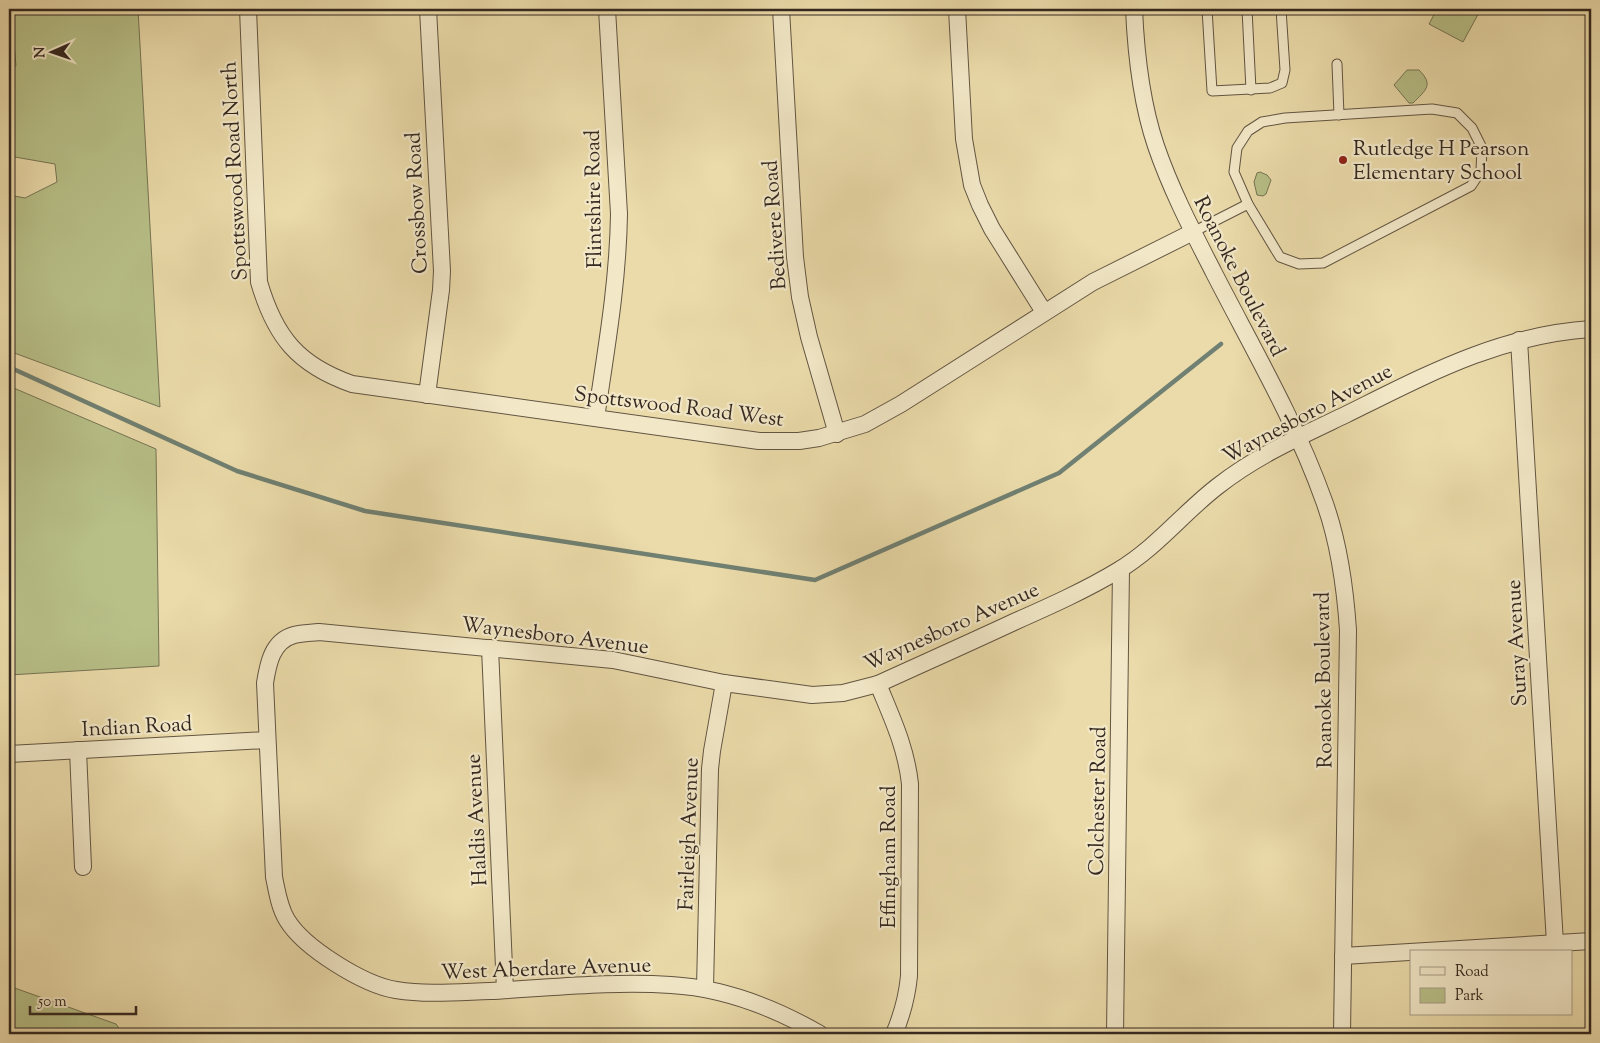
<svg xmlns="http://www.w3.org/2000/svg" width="1600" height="1043" viewBox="0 0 1600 1043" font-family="'Sorts Mill Goudy',serif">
  <rect width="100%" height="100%" fill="#ebdbaa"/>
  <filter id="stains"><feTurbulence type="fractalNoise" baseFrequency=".004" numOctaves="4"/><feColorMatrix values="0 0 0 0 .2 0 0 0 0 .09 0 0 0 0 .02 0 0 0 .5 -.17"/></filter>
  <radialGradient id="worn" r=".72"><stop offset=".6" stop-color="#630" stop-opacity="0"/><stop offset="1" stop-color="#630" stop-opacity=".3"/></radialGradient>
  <g fill="#b8c088" stroke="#767454">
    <path d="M11,9H138L160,407L9,351V195L25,198L57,182L55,164L9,156V67L16,66Z"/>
    <path d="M1437,9H1481L1463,42L1429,24Z"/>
    <path d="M1407,70H1419C1434,85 1426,90 1413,103H1409L1394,85Z"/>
    <path d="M1260,172L1267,175L1271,180L1266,194L1263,196L1257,195L1254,182L1257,173Z"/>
    <path d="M9,386L156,449L159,666L9,675Z"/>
    <path d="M9,986L116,1024L123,1034H9Z"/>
  </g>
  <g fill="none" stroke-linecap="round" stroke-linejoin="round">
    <path stroke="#708072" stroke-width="4.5" d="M9,367L237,471L365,511L815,580L1059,473L1221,344"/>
    <defs>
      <g id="lane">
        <path d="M1207,9L1212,91L1270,88L1282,83L1285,70L1281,9"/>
        <path d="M1247,9L1251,90"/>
        <path d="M1337,64L1339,115"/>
        <path d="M1432,109L1457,113L1472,128L1482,148L1481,171L1471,186L1323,263L1299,264L1280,257L1248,204L1234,172L1237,148L1248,131L1262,122L1285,118Z"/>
        <path d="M1193,232L1248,204"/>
      </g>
      <g id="street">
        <path d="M248,9L259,282C275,337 298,365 352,384L759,441H799L819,438L865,424L901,404L1093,282L1193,232"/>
        <path d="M781,9L795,257L800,297L809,337L837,434"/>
        <path d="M957,9L964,139L972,185L980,205L992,229L1044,312"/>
        <path d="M1134,9C1136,55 1141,102 1156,146C1171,190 1193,232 1214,273C1252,347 1296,422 1324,501C1339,542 1345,586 1348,630L1342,1034"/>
        <path d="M1519,340L1555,943"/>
        <path d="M427,395L441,290L442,271L428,9"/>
        <path d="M596,418C606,350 618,283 619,214L607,9"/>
        <path d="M490,648L505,990"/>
        <path d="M878,684C892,718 906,747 910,784L909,976C907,997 902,1015 894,1034"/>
        <path d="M78,750L83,867"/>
        <path d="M9,754L267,740"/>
        <path d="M1343,956L1591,941"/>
        <path d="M705,988L710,769L712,751L724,683"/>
        <path d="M820,1034C775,1008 724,988 671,985C611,981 550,988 490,991C459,992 427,995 396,990C364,985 304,948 287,920C279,907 277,891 274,877L265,683C268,664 272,641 294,635C302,633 311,633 319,632L613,660L724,683L812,695L843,693L878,684C924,663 969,643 1014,622C1050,606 1086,590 1119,570C1157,547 1184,512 1218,486C1256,456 1301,436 1345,415C1426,375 1499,335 1591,329"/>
        <path d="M1115,1034L1121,569"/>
      </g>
    </defs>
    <use href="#lane" stroke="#625542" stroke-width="11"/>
    <use href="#street" stroke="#625542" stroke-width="18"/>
    <use href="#lane" stroke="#f2e8c8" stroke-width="9"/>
    <use href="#street" stroke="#f2e8c8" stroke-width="16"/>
  </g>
  <circle fill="#8f2418" stroke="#f2e8c8" stroke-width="2" cx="1343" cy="160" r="5"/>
  <g text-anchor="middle" stroke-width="4.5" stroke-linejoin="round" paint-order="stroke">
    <g font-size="21" fill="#342820" stroke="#f2e8c8" text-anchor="start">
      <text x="1353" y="155">Rutledge H Pearson<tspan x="1353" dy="24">Elementary School</tspan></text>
    </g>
    <g font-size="21" fill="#342820" stroke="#f2e8c8">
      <text transform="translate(234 171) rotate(-93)" y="7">Spottswood Road North</text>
      <text transform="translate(593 199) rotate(-91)" y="7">Flintshire Road</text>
      <text transform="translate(416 203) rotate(-93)" y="7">Crossbow Road</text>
      <text transform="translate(774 225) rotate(-94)" y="7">Bedivere Road</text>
      <text transform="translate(1240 276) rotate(63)" y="7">Roanoke Boulevard</text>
      <text transform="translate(679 406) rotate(7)" y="7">Spottswood Road West</text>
      <text transform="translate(1307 413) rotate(-28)" y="7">Waynesboro Avenue</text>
      <text transform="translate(951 626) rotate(-24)" y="7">Waynesboro Avenue</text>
      <text transform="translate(555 635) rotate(7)" y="7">Waynesboro Avenue</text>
      <text transform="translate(1516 643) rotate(-93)" y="7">Suray Avenue</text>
      <text transform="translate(1323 680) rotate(-91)" y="7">Roanoke Boulevard</text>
      <text transform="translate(137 726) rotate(-3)" y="7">Indian Road</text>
      <text transform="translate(1097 801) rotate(-89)" y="7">Colchester Road</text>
      <text transform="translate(476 820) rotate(-93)" y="7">Haldis Avenue</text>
      <text transform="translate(688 834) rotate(-88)" y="7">Fairleigh Avenue</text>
      <text transform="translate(888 857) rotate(-90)" y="7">Effingham Road</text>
      <text transform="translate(546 968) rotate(-2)" y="7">West Aberdare Avenue</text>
    </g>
  </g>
  <rect width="1600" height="1043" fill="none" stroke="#ebdbaa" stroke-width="30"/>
  <rect x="10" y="10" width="1580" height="1023" fill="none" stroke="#342820" stroke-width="2.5"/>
  <rect x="15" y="15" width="1570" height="1013" fill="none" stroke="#342820"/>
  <rect x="1410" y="950" width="162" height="65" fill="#f2e8c8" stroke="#a69b85"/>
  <rect x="1420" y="967" width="25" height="8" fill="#f2e8c8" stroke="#a69b85"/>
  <text x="1455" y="976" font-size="15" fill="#342820">Road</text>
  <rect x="1420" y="988" width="25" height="15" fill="#b8c088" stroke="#a69b85"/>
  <text x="1455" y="1000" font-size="15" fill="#342820">Park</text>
  <g transform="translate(52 52) rotate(268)" stroke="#f2e8c8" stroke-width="4" paint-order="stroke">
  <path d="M0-4L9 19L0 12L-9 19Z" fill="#342820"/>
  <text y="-8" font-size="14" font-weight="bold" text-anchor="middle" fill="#342820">N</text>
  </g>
  <path d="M30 1006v8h106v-8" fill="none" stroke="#342820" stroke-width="2.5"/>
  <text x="38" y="1006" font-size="15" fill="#342820" stroke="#f2e8c8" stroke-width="4" paint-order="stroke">50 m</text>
  <rect width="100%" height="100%" filter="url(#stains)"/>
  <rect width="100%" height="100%" fill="url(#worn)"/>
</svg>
